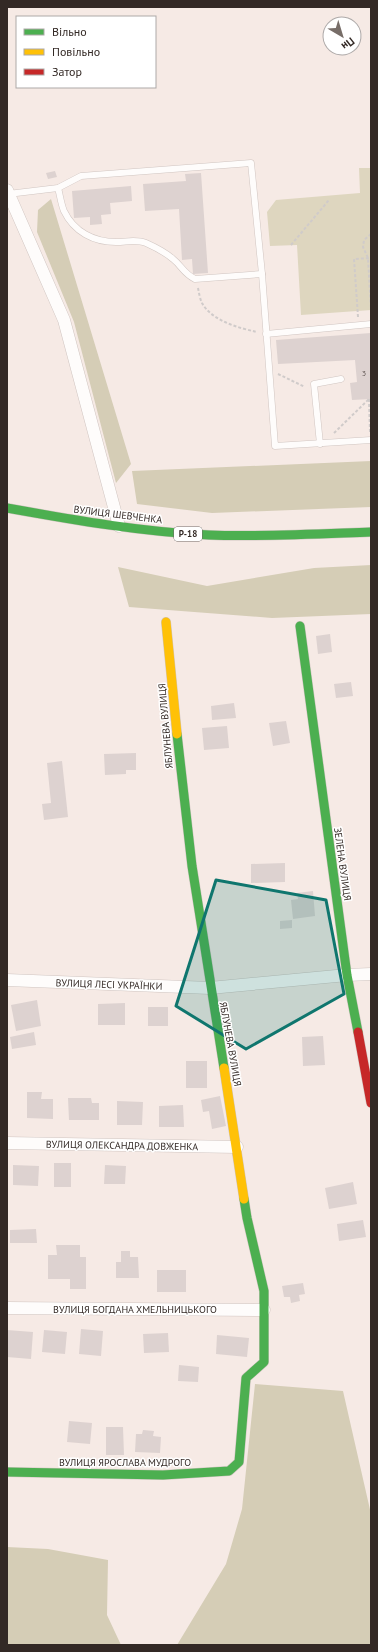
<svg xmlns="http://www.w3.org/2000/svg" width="378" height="1652" viewBox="0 0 378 1652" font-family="'PT Sans',sans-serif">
  <rect width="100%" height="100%" fill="#f6eae5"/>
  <path fill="#ded6bf" d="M359,168H371V310L301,315L297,245L270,246L267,212L276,200L360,193Z"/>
  <g fill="#d5cdb6">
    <path d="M51,199L131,464L116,483L74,322L37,232L38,210Z"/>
    <path d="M371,461V507L212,513L137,504L132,471Z"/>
    <path d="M371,565V614L272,618L129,607L118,567L207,586L314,568Z"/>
    <path d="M255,1384L343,1391L371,1514V1645H177L226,1564L242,1509Z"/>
    <path d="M7,1547L48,1549L108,1560L107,1615L121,1645H7Z"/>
  </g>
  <g fill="#ddd2d0">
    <path d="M55,171L57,177L48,179L46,173Z"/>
    <path d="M201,173L208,273L193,274L192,259L182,260L179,209L145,211L143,184L186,181L185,174Z"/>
    <path d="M131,186L132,201L110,203L111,214L101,215L102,224L90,225V217L74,218L72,191Z"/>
    <path d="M371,333V399L352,400L350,383L357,382L355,360L278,364L276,340Z"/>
    <path d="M330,634L332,652L318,654L316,636Z"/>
    <path d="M351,682L353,696L336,698L334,684Z"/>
    <path d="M234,703L236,718L212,720L211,706Z"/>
    <path d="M286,721L290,743L273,746L269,723Z"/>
    <path d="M227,726L229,748L204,750L202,728Z"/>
    <path d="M136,753V770H126V774L105,775L104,754Z"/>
    <path d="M62,761L68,817L44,820L42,804L51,803L47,763Z"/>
    <path d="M285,863V882L251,883V864Z"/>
    <path d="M313,891L315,916L293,919L291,900L298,899L297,893Z"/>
    <path d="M292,920V928L280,929V921Z"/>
    <path d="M37,1000L41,1026L16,1031L11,1005Z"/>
    <path d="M125,1003V1025H98V1004Z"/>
    <rect x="148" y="1007" width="20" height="19"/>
    <path d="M34,1032L36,1045L12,1049L10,1037Z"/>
    <path d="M323,1036L325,1065L303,1066L302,1037Z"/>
    <rect x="186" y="1061" width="21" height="27"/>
    <path d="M27,1092H42L41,1099H53V1119L27,1118Z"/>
    <path d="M220,1096L226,1126L212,1129L209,1111L203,1112L201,1100Z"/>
    <path d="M68,1098H91L92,1103H99V1120H69Z"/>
    <path d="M117,1101L143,1102L142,1125H117Z"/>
    <path d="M183,1105L184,1127H159V1106Z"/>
    <rect x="54" y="1163" width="17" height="24"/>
    <path d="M13,1165L39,1166L38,1186L13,1185Z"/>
    <path d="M105,1165L126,1166L125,1184H104Z"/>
    <path d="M353,1182L357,1204L329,1209L325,1188Z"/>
    <path d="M363,1220L366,1237L339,1241L337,1224Z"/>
    <path d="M36,1229L37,1243H10V1230Z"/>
    <path d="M56,1245H80V1257H86V1289H70V1279H48V1255H57Z"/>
    <path d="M121,1251H130V1257H138L139,1278H116V1262H121Z"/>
    <rect x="157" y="1270" width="29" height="22"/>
    <path d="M303,1283L305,1294L299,1295L300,1301L291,1303L290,1297H284L282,1286Z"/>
    <path d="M81,1329L103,1331L101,1356L79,1354Z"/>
    <path d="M7,1330L33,1332L31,1359L7,1357Z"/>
    <path d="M44,1330L67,1332L65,1354L42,1352Z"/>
    <path d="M168,1333L169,1352L144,1353L143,1334Z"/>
    <path d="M217,1335L249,1338L247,1357L216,1354Z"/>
    <path d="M179,1365L199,1367L198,1382L178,1381Z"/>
    <path d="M69,1421L92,1423L90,1444L67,1442Z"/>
    <path d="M106,1427H123L124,1455H106Z"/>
    <path d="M143,1430L154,1431L153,1436L161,1437L160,1453L135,1452L136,1434H142Z"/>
  </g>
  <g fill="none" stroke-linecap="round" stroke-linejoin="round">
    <defs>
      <g id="lane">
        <path d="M58,188C60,195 61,204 64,211C74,232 94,242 116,242C127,242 136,239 146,243C155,247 166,253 173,259C182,266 183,273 195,279L262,274"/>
        <path d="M8,194L58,188L81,176L251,163L262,274L275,446L371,440"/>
        <path d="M266,334L371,324"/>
        <path d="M320,444L314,384L341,379"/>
      </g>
      <g id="street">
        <path d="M7,190L64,320L119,526"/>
        <path d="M7,980L210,988L347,975L371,974"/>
        <path d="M7,1143L237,1147"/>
        <path d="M7,1308L264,1310"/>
      </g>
      <g id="fast">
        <path d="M7,508C74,520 142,532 209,535C263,537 317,534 371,532"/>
        <path d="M300,626L347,975L358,1032"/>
        <path d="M177,734L192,866L224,1068"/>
        <path d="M7,1472L163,1475L229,1471L239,1462L246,1378L264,1362V1291L247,1218L244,1199"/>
      </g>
      <g id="slow">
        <path d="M166,622L177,734"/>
        <path d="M224,1068L244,1199"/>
      </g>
      <path id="jam" d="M358,1032L371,1103"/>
    </defs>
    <use href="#lane" stroke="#d0c5c1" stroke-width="7"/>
    <use href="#street" stroke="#d0c5c1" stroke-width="13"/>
    <use href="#fast" stroke="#d0c5c1" stroke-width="10"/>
    <use href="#slow" stroke="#d0c5c1" stroke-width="10"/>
    <use href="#jam" stroke="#d0c5c1" stroke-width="10"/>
    <g stroke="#d0cbca" stroke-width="2" stroke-dasharray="3 2" stroke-linecap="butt">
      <path d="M371,234L364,240L363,247L368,258L371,309"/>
      <path d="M291,245L329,200"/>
      <path d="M198,288C199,293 200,299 202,303C212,321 239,328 257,332"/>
      <path d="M358,317L354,259L371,258"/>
      <path d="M278,374L305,387"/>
      <path d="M369,399L370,432"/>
      <path d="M334,433L369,399"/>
    </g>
    <use href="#lane" stroke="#fefcfb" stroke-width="6"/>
    <use href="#street" stroke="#fefcfb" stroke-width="12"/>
    <use href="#fast" stroke="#4caf50" stroke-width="9"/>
    <use href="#slow" stroke="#ffc107" stroke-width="9"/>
    <use href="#jam" stroke="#c62828" stroke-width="9"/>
  </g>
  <path fill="#0f766e" fill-opacity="0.2" stroke="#0f766e" stroke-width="3" stroke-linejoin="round" d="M216,880L326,900L344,994L246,1049L176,1006Z"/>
  <g text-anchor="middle" stroke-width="3" stroke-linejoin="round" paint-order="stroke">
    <g font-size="8" fill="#5f5552">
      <text x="364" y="376">3</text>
    </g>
    <rect fill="#fff" stroke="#706966" stroke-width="1" x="174" y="527" width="28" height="14" rx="3"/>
    <g font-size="9" font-weight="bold" fill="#332925">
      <text x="188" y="537">Р-18</text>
    </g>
    <g font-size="10" fill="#332925" stroke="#fff">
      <text transform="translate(118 514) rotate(7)" y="4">ВУЛИЦЯ ШЕВЧЕНКА</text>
      <text transform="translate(165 726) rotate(-95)" y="4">ЯБЛУНЕВА ВУЛИЦЯ</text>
      <text transform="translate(343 864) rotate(82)" y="4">ЗЕЛЕНА ВУЛИЦЯ</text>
      <text transform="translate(109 984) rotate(2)" y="4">ВУЛИЦЯ ЛЕСІ УКРАЇНКИ</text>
      <text transform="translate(231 1044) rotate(80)" y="4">ЯБЛУНЕВА ВУЛИЦЯ</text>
      <text transform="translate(122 1145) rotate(1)" y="4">ВУЛИЦЯ ОЛЕКСАНДРА ДОВЖЕНКА</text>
      <text x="135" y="1313">ВУЛИЦЯ БОГДАНА ХМЕЛЬНИЦЬКОГО</text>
      <text x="125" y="1466">ВУЛИЦЯ ЯРОСЛАВА МУДРОГО</text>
    </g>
  </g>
  <rect width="378" height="1652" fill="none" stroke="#332925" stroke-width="16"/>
  <rect x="16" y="16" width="140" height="72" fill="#ffffff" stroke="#ada9a8"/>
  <rect x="24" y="29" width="20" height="6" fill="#4caf50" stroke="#ada9a8"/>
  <text x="52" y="36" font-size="12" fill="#332925">Вільно</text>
  <rect x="24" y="49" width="20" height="6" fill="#ffc107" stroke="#ada9a8"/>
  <text x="52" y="56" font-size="12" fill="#332925">Повільно</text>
  <rect x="24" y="69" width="20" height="6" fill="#c62828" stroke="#ada9a8"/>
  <text x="52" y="76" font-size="12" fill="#332925">Затор</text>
  <g transform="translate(342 36) rotate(142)"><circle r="19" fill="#ffffff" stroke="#ada9a8"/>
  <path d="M0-3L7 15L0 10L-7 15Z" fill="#776d68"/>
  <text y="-6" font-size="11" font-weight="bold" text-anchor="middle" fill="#332925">Пн</text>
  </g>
</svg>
